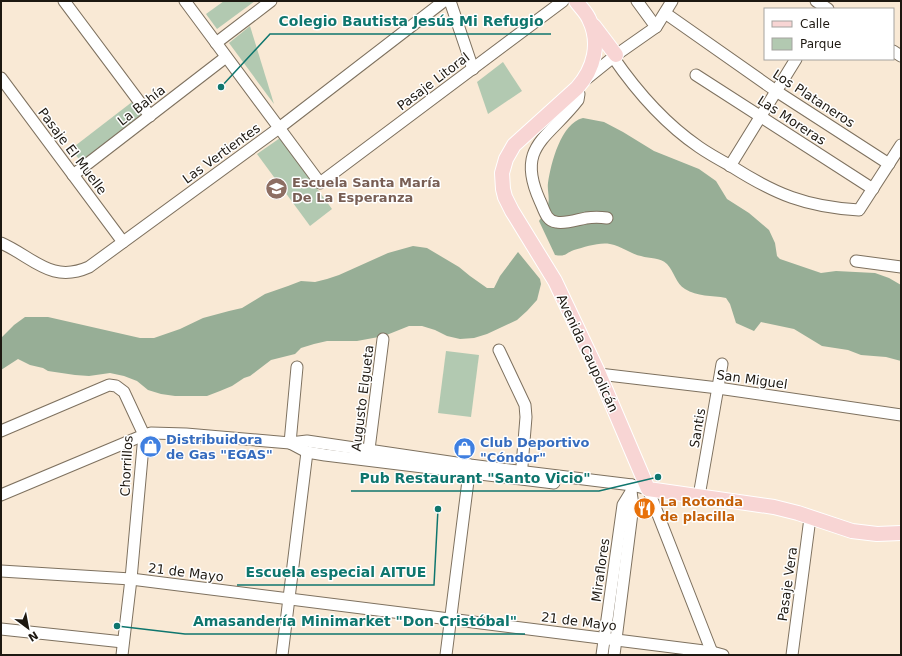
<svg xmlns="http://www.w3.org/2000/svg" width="902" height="656" viewBox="0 0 902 656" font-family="'DejaVu Sans',sans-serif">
  <rect width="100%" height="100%" fill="#f9e9d5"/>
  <g fill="#b2c9b1">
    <path d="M224,1H255L217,29L206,14Z"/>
    <path d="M250,26L274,104L229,43Z"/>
    <path d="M503,62L522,91L488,114L477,82Z"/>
    <path d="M132,102L143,116L82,163L71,149Z"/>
    <path d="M280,138L332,209L310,226L257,154Z"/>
    <path d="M446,351L479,355L471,417L438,413Z"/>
  </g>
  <g fill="#97ae96">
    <path d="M583,118L604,122L623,132L654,151L699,169L716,181L727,199L749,213L769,230L775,243L777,256L780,259L821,273L836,271L875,273L889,278L901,285V361L886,357L861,355L848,350L822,346L794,329L761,322L754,331L736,323L730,304L726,298C712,295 697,297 685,289C676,284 674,271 667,264C660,257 650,259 641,256C630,254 622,246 610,244C599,242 585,247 574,250C565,253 567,257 555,255L539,221C542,217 547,210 548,205C550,198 547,190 548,183C551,163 561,123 583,118Z"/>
    <path d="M413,246L427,248L459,267L470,276L487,288H494L500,276L518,252L540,279L541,284L537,300L527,311L517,320L487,334L474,338L460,339L447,336L435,330L422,326H409L384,336L357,341H327L314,344L301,348L295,354L271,360L250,376L244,378L232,386L220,391L207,396H175L161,394L148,390L137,381L124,376L110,373L89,376L75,375L48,371L43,368L30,365L18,359L1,370V338L14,325L25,317H48L140,338H154L180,329L203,318L229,311L242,308L265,294L288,286L301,281L315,282L327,279L339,275L388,253Z"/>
  </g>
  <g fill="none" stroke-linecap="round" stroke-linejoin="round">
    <defs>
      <g id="minor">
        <path d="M64,1L150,116"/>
        <path d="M185,1L320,183L563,1"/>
        <path d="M450,1L473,69"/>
        <path d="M637,1L656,27"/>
        <path d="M816,1L828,9"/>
        <path d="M665,13L776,91L889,164"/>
        <path d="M216,43L271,1"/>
        <path d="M893,51L901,56"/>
        <path d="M613,57C637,92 664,123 699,147C709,154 720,160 731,166C775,194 806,207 859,210L901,145"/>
        <path d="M696,75L873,189"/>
        <path d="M1,78L123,242"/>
        <path d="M585,80L616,55L656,27L672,1"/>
        <path d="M577,88L579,94L578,100C548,139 515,146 540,201C544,209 546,221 556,222C565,224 576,220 586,218C593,217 600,217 607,218"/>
        <path d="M730,166L796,59"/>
        <path d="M73,175L226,57"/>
        <path d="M1,243C33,257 51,284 89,267L279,128L444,1"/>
        <path d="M856,261L901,267"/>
        <path d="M499,350L525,405L526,417L521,478"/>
        <path d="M599,374L718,388L901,415"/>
        <path d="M1,431L109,385L116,386L124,392L144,435L131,579L122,655"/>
        <path d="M290,443L307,452L325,455L554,483"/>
        <path d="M290,443L297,367"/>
        <path d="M368,457L383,339"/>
        <path d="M648,489L713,655"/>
        <path d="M1,495L144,435L151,433L186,434L290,443L307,441L470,465L632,485L648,489"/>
        <path d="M699,496L722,364"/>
        <path d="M1,571L131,579L712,652L723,655"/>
        <path d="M1,629L123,642"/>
        <path d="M282,655L307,452"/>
        <path d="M446,655L470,465"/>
        <path d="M602,655L623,505L631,492"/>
        <path d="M614,655L633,505L631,492L632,485"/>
        <path d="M792,655L810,518"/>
      </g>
      <g id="major">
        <path d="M576,1C580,7 586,12 589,19C601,43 594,69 577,88L514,145L506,159L502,173L503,189L505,197L512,211L555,281L599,374L648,489L774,507L798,513L852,531L877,534L901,533"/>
        <path d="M594,26L616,55"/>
      </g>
    </defs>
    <use href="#minor" stroke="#7e715f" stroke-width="13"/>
    <use href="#major" stroke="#fff" stroke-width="16"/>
    <use href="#minor" stroke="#fff" stroke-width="11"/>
    <use href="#major" stroke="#f8d5d4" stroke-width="14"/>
  </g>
  <defs>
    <symbol id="school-disc" viewBox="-11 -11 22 22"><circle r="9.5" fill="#8d6e63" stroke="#fff"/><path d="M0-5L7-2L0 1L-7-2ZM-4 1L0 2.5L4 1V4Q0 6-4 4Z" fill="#fff"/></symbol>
    <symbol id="shop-disc" viewBox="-11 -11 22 22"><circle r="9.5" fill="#3f7fe0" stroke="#fff"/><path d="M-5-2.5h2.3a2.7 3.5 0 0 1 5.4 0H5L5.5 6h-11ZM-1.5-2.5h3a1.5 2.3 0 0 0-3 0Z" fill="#fff"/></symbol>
    <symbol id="restaurant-disc" viewBox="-11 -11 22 22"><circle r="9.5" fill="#e8710a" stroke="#fff"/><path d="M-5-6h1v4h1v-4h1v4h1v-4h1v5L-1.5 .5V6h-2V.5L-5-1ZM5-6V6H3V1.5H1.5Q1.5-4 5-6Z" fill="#fff"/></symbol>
  </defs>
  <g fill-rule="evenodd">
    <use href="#school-disc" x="264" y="176" width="25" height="25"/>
    <use href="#shop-disc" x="138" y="434" width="25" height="25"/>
    <use href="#shop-disc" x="452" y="436" width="25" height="25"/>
    <use href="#restaurant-disc" x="632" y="496" width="25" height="25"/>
  </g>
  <g text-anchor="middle" stroke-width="3" stroke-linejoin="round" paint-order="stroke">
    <g font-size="13" fill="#1d1811" stroke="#fff">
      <text transform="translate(433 81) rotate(-37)" y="5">Pasaje Litoral</text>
      <text transform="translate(814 98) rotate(33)" y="5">Los Plataneros</text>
      <text transform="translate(141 105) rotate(-38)" y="5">La Bahía</text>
      <text transform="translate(792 120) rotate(33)" y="5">Las Moreras</text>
      <text transform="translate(73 151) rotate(53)" y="5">Pasaje El Muelle</text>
      <text transform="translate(221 153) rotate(-36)" y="5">Las Vertientes</text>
      <text transform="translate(588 353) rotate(65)" y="5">Avenida Caupolicán</text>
      <text transform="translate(752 379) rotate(8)" y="5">San Miguel</text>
      <text transform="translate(362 398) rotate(-83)" y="5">Augusto Elgueta</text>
      <text transform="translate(697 428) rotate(-80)" y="5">Santis</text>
      <text transform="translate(126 466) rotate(-87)" y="5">Chorrillos</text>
      <text transform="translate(600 570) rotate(-82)" y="5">Miraflores</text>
      <text transform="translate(186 572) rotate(7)" y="5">21 de Mayo</text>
      <text transform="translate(787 584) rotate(-82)" y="5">Pasaje Vera</text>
      <text transform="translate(579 621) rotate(7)" y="5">21 de Mayo</text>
    </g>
    <g font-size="13" font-weight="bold" fill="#785e54" stroke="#fff" text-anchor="start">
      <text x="292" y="187">Escuela Santa María<tspan x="292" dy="15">De La Esperanza</tspan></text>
    </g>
    <g font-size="13" font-weight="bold" fill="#366cbe" stroke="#fff" text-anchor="start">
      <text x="166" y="444">Distribuidora<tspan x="166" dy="15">de Gas "EGAS"</tspan></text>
      <text x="480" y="447">Club Deportivo<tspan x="480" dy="15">"Cóndor"</tspan></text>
    </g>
    <g font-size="13" font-weight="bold" fill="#c56008" stroke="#fff" text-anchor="start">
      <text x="660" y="506">La Rotonda<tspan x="660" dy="15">de placilla</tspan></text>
    </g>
  </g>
  <path fill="none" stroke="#0f766e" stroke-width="1.5" d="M221 87L270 34H551M658 477L599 491H351M438 509L434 585H237M117 626L185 634H525"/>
  <g fill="#0f766e" stroke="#fff" stroke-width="1.5">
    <circle cx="221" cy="87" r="4"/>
    <circle cx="658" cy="477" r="4"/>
    <circle cx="438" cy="509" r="4"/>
    <circle cx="117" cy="626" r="4"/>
  </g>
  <g font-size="14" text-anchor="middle" font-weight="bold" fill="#0f766e" stroke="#fff" stroke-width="3" stroke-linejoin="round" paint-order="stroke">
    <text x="411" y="26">Colegio Bautista Jesús Mi Refugio</text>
    <text x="475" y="483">Pub Restaurant "Santo Vicio"</text>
    <text x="336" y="577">Escuela especial AITUE</text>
    <text x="355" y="626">Amasandería Minimarket "Don Cristóbal"</text>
  </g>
  <rect width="902" height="656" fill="none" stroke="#1d1811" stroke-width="4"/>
  <rect x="764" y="8" width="130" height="52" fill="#ffffff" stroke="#a5a3a0"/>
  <rect x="772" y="21" width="20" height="6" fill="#f8d5d4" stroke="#a5a3a0"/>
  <text x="800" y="28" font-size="12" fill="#1d1811">Calle</text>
  <rect x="772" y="38" width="20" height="12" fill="#b2c9b1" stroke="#a5a3a0"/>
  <text x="800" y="48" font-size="12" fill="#1d1811">Parque</text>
  <g transform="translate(28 628) rotate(148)" stroke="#ffffff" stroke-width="3" paint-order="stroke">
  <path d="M0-3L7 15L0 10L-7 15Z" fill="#1d1811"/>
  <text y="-6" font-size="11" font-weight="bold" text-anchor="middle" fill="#1d1811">N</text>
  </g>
</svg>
